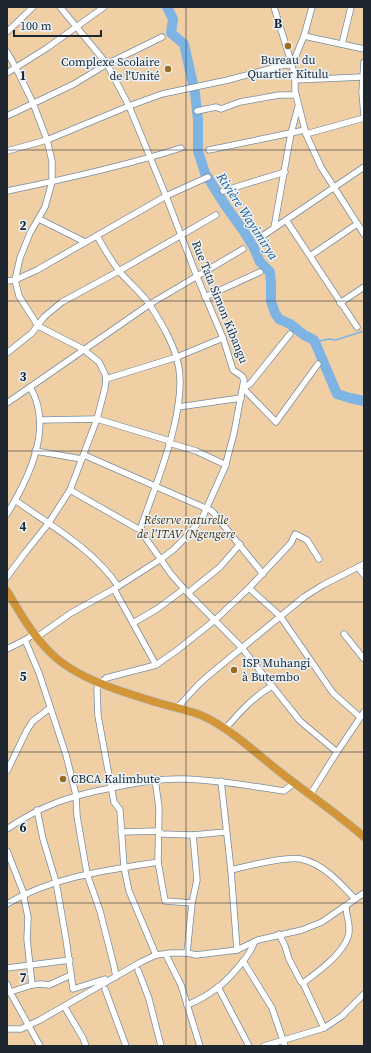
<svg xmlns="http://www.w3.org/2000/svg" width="371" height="1053" viewBox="0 0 371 1053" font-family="'Source Serif 4',serif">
  <rect width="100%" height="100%" fill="#e9f3fc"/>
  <rect fill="#f0cfa5" x="7" y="7" width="357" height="1039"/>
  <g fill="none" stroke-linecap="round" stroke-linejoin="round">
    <path stroke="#7eb4e4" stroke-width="1.5" d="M314,340L319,341L329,339L336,340L364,331"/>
    <path stroke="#7eb4e4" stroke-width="10" d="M167,7L173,19L171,33L184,44L195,93L198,120V151L205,173L225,205L243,230L254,248L260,262L270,272L271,284V301L275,313L279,319L290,324L304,335L314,340L337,394L350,398L364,401"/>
    <defs>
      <g id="minor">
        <path d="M274,7L292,65L295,80V91L306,134L321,167L364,234"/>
        <path d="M7,32L33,7"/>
        <path d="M304,36L364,49"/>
        <path d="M342,44L351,7"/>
        <path d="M7,52L16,68L33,103L47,140L52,161V182L45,207L30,233L20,258L15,280L19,296L38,326L83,349L99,362L105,374L106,379L105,388L97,419L70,490L48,524L24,554L7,577"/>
        <path d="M364,62L362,92L364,115"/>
        <path d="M292,65L304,36L312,7"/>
        <path d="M7,73L47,48L104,7"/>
        <path d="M295,80L362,77"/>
        <path d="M197,111L216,107L221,109L240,102L279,95H296"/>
        <path d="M7,116L74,84L107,64L162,37"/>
        <path d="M306,134L364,118"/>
        <path d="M209,150L305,130"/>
        <path d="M7,151L47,140L129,106L162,94L228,80L284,65H292"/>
        <path d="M7,191C66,179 124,166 181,148"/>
        <path d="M223,191L285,172"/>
        <path d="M39,219L85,242"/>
        <path d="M286,220L357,327"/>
        <path d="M274,228L291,133L298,107"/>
        <path d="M97,236C104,248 111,261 120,272C129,283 142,293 150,305C162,324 176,347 179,369C186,414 155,486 140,530L171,574L184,589L242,648L300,721L337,752"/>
        <path d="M261,237L364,167"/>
        <path d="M310,256L357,224"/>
        <path d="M7,281L15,280L37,270L166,196L208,177"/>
        <path d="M205,297L260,272"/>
        <path d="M340,303L364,287"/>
        <path d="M7,353L32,333L44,317L62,302L119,271L216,215"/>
        <path d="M106,379L177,357L223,338"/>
        <path d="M243,388L276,422L318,364"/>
        <path d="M243,388L250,384L290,334"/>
        <path d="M7,403L150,304L243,249"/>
        <path d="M178,407L241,398"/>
        <path d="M41,420L97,419L170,441"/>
        <path d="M169,443L196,451L226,465"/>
        <path d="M35,451L82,459"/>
        <path d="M84,455L212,511L263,574"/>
        <path d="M70,490L140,530"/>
        <path d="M15,500C51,526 92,548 118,586"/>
        <path d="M7,514C29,478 54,427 30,387"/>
        <path d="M358,567L364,575"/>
        <path d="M249,588L280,616L333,693L360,717"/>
        <path d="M114,589L156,665"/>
        <path d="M188,593L220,567L240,544"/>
        <path d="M133,623L157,609L184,589"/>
        <path d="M34,634L25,640L39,673L66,755L76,795L77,816L87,874L100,911L114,966L116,977"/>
        <path d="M344,634L364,659"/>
        <path d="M37,637L71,613L114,589L161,559L173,550L191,532L203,516L225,467L234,433L244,380L242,376L233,370L223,338L197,277L166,196L129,106L107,64L60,7"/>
        <path d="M7,649L25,640"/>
        <path d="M177,708L198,685L209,675L304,597L323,585L364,564"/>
        <path d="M225,729C239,713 253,697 272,686"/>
        <path d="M7,771L27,730L33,721L50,708"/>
        <path d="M155,779L159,808L158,862L165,901L192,903"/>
        <path d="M221,781L231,870L237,950"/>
        <path d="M310,795L337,752L364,712"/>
        <path d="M37,810L43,839L56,882L66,939L73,989L105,979"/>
        <path d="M7,829C42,805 70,796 111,788C136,783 159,778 184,779C218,780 251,786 284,791L294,783"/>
        <path d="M121,832L158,831L162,834L193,835L226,832"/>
        <path d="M7,851L24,894V898L28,917L27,939L32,985"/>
        <path d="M231,870C248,866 285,856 301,859C324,864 341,884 355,899"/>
        <path d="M7,904C52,877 107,870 158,862"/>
        <path d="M279,934L285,946L289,959L301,982L303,983L324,1028"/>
        <path d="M187,953L192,903L197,880L193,835"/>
        <path d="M156,955L129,891L124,867L120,810L114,802L98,716L97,689L100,683L106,678L156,665L176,651L215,620L249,588L291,543L295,534L307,540L319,559"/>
        <path d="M167,957L181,985L200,1046"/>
        <path d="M243,961L272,1008L285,1046"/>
        <path d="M7,968L70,960"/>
        <path d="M138,970L149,999L161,1046"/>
        <path d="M303,983C318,972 347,951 349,932C350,923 346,915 346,906"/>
        <path d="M7,984L10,992L40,1046"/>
        <path d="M218,987L249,1046"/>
        <path d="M105,989L126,1046"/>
        <path d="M7,993L32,985L41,984L49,985L71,975"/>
        <path d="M187,1005C197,1001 208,995 217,988C227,981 252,954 254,942"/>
        <path d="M64,1006L83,1038L86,1046"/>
        <path d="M7,1029H21L40,1020L141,962L156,955L171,953H187L196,955L237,950L258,940L302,930L322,922L364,893"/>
        <path d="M264,1046L324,1028L342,1016L364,994"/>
      </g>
      <path id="highway" d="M7,591C19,611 30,631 46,648C72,678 122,692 159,703C174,708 191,710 205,717C232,730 257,754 280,772C308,794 338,814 364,837"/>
    </defs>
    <use href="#minor" stroke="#778da2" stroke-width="7"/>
    <use href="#highway" stroke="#cecfd1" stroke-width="10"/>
    <use href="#minor" stroke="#fff" stroke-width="5.5"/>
    <use href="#highway" stroke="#d29538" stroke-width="8"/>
  </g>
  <path fill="none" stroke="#1e272f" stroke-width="1" stroke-opacity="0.55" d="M186,7V1046M7,150H364M7,301H364M7,451H364M7,602H364M7,752H364M7,903H364"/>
  <g fill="#9b6a1d" stroke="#e9f3fc" stroke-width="1.5">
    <circle cx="288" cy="46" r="4"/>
    <circle cx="168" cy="69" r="4"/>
    <circle cx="234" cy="670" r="4"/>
    <circle cx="63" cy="779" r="4"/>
  </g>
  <g text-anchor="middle" stroke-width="3" stroke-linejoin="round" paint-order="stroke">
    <g font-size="12" fill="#1e272f" stroke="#e9f3fc" text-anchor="start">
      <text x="288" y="64" text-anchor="middle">Bureau du<tspan x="288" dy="14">Quartier Kitulu</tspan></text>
      <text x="160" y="66" text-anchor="end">Complexe Scolaire<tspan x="160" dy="14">de l'Unité</tspan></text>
      <text x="242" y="667">ISP Muhangi<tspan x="242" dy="14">à Butembo</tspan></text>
      <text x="71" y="783">CBCA Kalimbute</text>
    </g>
    <g font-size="12" fill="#1e272f" stroke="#e9f3fc">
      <text transform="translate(220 302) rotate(68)" y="4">Rue Tata Simon Kibangu</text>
    </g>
    <g font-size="12" font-style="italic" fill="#4e3100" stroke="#e9f3fc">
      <text x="186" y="524">Réserve naturelle<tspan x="186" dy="14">de l'ITAV (Ngengere</tspan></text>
    </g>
    <g font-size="13" font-style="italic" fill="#1d5785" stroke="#e9f3fc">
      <text transform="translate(248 216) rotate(57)" y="5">Rivière Wayimirya</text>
    </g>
  </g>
  <g font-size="13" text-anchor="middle" font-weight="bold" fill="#1e272f" stroke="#e9f3fc" stroke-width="3" stroke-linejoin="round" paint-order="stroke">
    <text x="278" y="28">B</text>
    <text x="23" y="80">1</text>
    <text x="23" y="230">2</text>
    <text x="23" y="381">3</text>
    <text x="23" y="531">4</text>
    <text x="23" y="681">5</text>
    <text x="23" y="832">6</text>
    <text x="23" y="982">7</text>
  </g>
  <rect width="371" height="1053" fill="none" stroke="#1e272f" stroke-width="16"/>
  <path d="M14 30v6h87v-6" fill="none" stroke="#1e272f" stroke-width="2"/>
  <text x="20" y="30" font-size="12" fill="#1e272f" stroke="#e9f3fc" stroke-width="3" paint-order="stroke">100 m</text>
</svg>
